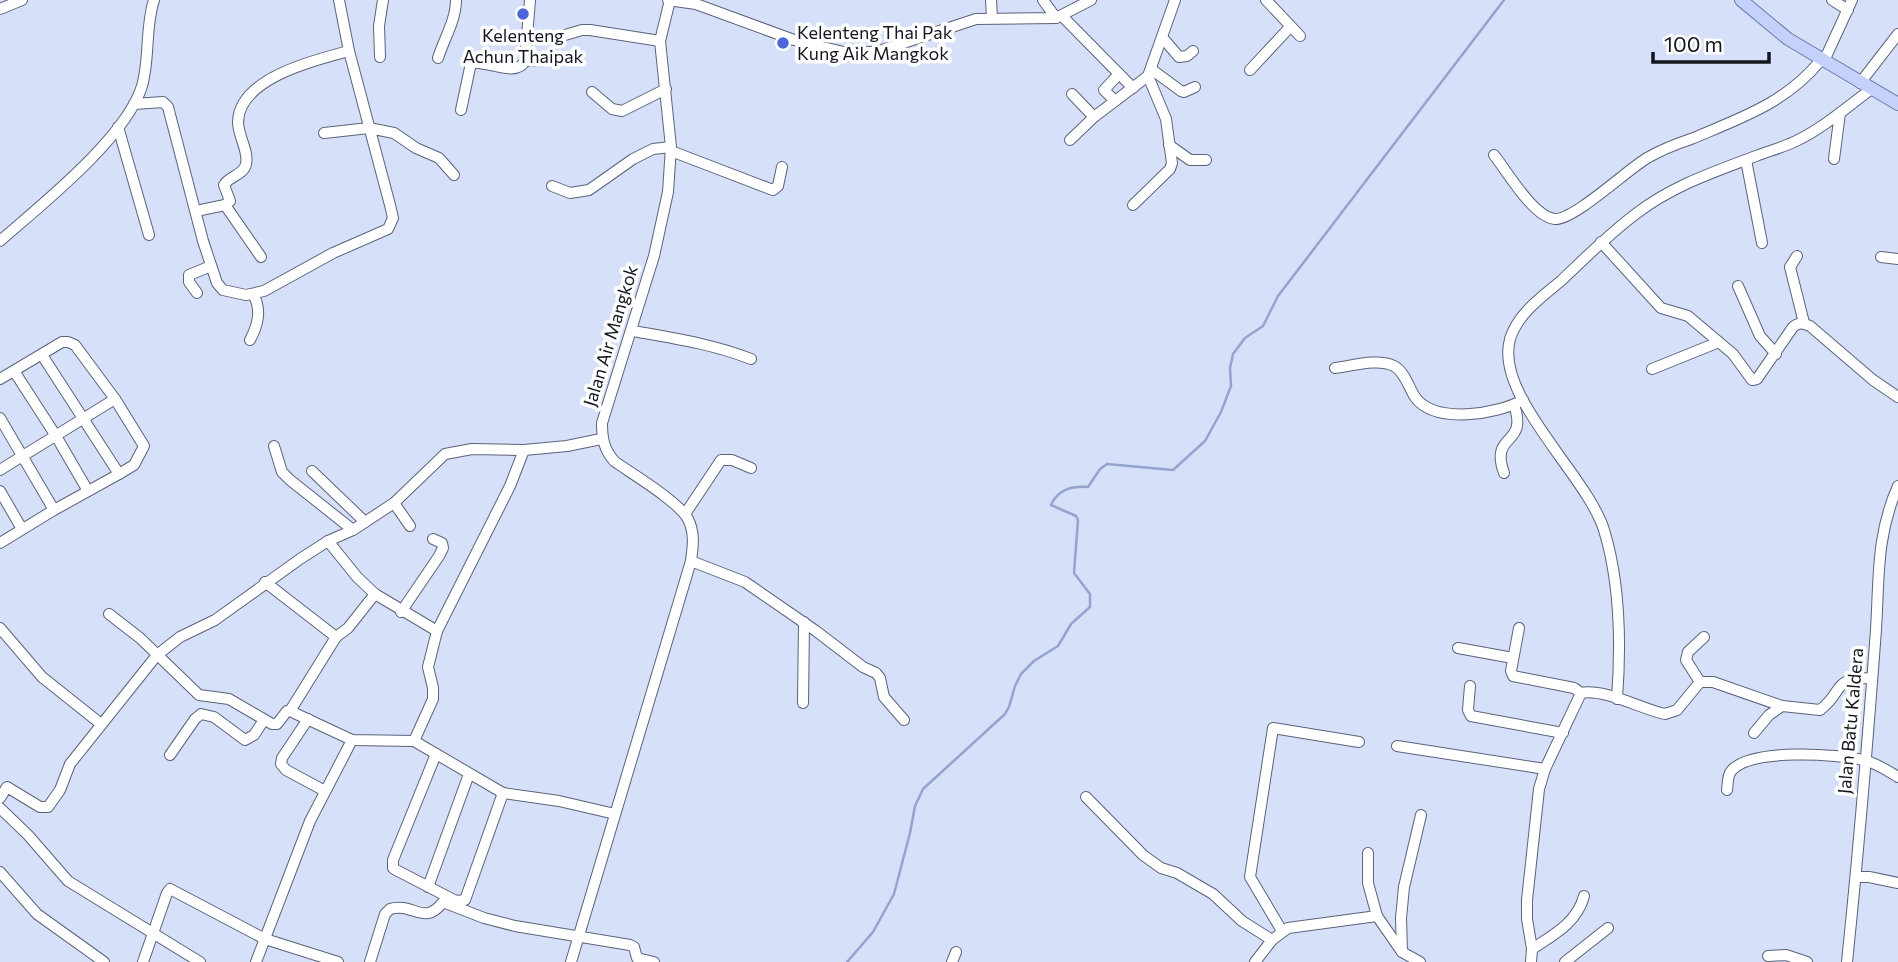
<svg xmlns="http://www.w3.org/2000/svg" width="1898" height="962" viewBox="0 0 1898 962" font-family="Commissioner,sans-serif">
  <rect width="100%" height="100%" fill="#d7e0f9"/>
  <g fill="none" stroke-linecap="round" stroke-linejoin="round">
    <path stroke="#95a3cf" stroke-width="2.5" d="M847,962L873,932L894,894L910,833L915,806L923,789L1005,714L1009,707L1015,686L1021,674L1034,661L1058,646L1071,624L1090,607V594L1074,573L1078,520L1076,516L1051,505C1058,489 1072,486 1088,487L1100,469L1107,464L1173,470L1205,441L1221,412L1231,386L1230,368L1233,354L1245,338L1263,326L1278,296L1504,0"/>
    <defs>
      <g id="minor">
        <path d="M668,0L696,4L794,40L852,54L879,51L976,19L1056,18L1091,0"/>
        <path d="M991,0L992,18"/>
        <path d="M1043,0L1056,18"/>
        <path d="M1266,0L1300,36"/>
        <path d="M1832,0L1848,10"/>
        <path d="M0,9L22,0"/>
        <path d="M1062,16L1133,88"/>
        <path d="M565,35L582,30H590L660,41"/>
        <path d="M1162,37L1179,57L1187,56L1193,51"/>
        <path d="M380,57L379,26L383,0"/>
        <path d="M438,58C444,39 456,20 456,0"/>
        <path d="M525,61L559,59"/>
        <path d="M1824,61L1852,0"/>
        <path d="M1151,69L1181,91L1184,92L1195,87"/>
        <path d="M1250,70L1290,27"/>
        <path d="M1860,83L1898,34"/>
        <path d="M592,92L612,109L622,111L666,89"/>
        <path d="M1072,94L1094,117"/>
        <path d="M1115,101L1104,90L1119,74"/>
        <path d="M134,104L163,102L168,107L203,241L217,283L223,290L246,295L264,291L333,253L388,229L393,218L390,205L349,51L339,0"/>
        <path d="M461,110L471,63C487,60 516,78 525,61L530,0"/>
        <path d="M118,127L149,235"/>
        <path d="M324,133L369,128L394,133L416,148L439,158L454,175"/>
        <path d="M1070,140L1094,117L1148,76L1175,0"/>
        <path d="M1169,145L1190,160H1206"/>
        <path d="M671,151L773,190L778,186L782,167"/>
        <path d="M1494,155C1507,171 1533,217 1555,219C1574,220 1627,170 1647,158C1661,150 1676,144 1691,139C1741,118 1786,103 1821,60"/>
        <path d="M1834,159L1840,113"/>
        <path d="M1746,160L1762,243"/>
        <path d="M552,186L570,193L589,190L633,159L653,149L671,147"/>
        <path d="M225,205L261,257"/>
        <path d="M1133,205L1170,169L1172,163L1166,119L1148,76"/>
        <path d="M196,211L225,205L230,201L224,185C229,176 244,175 246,164C249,151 238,136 238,122C239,78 315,60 349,51"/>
        <path d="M0,241C41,205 126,138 142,86C150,58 145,27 154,0"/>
        <path d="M1601,242L1661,308L1688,316L1733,354L1752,380L1757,379L1793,327C1799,322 1803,323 1810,326L1873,380L1898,397"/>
        <path d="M1797,256L1790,267L1804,323"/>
        <path d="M1881,257L1898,259"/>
        <path d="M1738,286L1760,336L1776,354"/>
        <path d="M197,293L189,282V275L211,266"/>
        <path d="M633,331C673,338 713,344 751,359"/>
        <path d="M250,340C258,325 262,310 253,294"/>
        <path d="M42,355L119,474L54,510"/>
        <path d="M1335,368C1352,366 1378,358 1394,366C1405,372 1409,388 1415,397C1435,425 1498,414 1523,400"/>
        <path d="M1652,369L1719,342"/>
        <path d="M14,371L56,436L88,491"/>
        <path d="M0,379L62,342H68L75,345L115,399L0,470"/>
        <path d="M115,399L144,446L134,465L119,474"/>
        <path d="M0,418L54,510L0,543"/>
        <path d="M274,446L282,472L290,480L353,530"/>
        <path d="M312,471L365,522"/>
        <path d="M1504,473C1489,432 1529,447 1514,405"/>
        <path d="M0,491L22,529"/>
        <path d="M394,503L410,526"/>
        <path d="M685,514L721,460H732L751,468"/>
        <path d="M328,541L357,577L375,594L437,631"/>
        <path d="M691,561L745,582L816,631L863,667L876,673L880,678L884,697L904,720"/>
        <path d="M265,582L336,637"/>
        <path d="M401,612L439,556L443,548L442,543L433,539"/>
        <path d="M109,614L140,638L199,695L229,699L272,724H277L287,711H290L352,740L414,741L503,793L559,801L615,814"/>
        <path d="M0,628L42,677L101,724"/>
        <path d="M1519,628L1511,671L1513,676L1574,688L1581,693"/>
        <path d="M1458,648L1513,658"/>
        <path d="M1700,682L1686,660L1688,652L1704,637"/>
        <path d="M1470,686L1468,710L1471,716L1563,733"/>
        <path d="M1617,699C1621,645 1620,582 1604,530C1587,475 1494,396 1510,339C1518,313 1542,297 1562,280C1586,257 1610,233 1637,213C1674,185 1714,172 1756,156C1769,151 1784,147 1796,141C1823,128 1847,107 1870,90"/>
        <path d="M803,703L804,622"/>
        <path d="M290,711L336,637L348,628L375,594"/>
        <path d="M308,719L282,758L281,764L286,770L325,791"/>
        <path d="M1754,733L1769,715L1782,706"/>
        <path d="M414,741L433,699V688L428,667L437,631L510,486L524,450"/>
        <path d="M1397,746L1545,769"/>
        <path d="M436,754L393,860V868L396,870L456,901L465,900L503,793"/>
        <path d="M170,755L195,719L201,714L214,717L245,740L254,735L264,720"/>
        <path d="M1727,790C1728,784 1727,775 1732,770C1753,748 1836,754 1864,760C1876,763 1888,771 1898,777"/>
        <path d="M1086,797L1143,855L1161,868L1177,873L1213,894L1242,921L1272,940"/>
        <path d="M0,798L7,787L40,807H48L60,790L70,764L157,655L180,637L215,620L300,559L328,541L353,530L394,503L445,454L472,449L524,450L567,446L601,439"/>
        <path d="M0,808L28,835L68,881L200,962"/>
        <path d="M1368,853V883L1377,916"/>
        <path d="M0,872L37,914L104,962"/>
        <path d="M1856,877H1869L1898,883"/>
        <path d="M428,887L469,774"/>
        <path d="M1282,931L1250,877L1273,728L1359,742"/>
        <path d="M1532,949C1553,935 1577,923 1584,896"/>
        <path d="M1402,952L1401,918L1404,887L1421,815"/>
        <path d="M1768,956L1786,955L1807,962"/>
        <path d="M143,962L167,893L170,889L265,939L338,962"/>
        <path d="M256,962L310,821L352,740"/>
        <path d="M370,962L385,914L390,909C414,902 424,927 443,902L484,918L515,926L630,945L634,947L637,958L654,962"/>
        <path d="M571,962L691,561C693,546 695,533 688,519C678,501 632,474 614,461C604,449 602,439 602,423L654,256L668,192L671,147L660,41L670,0"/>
        <path d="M952,962L956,952"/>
        <path d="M1255,962L1272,940L1288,928L1377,916L1402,952L1420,962"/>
        <path d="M1531,962L1532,949L1527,919V900L1539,789L1545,769L1581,693C1604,688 1641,709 1665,714L1677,710L1700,682H1713L1782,706L1820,710C1846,690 1829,679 1872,678"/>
        <path d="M1565,962L1608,928"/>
        <path d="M1847,962C1858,856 1867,750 1875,643C1880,587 1874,540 1898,486"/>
      </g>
      <path id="major" d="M1741,0L1788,39L1898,104"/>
    </defs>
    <use href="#minor" stroke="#5b6379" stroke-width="12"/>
    <use href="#major" stroke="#6d7bab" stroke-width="14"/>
    <use href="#minor" stroke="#fff" stroke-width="10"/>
    <use href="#major" stroke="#c4d1fa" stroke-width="12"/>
  </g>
  <g fill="#4e66db" stroke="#fff" stroke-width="2.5">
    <circle cx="523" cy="14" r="7"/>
    <circle cx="783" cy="43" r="7"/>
  </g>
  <g text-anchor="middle" stroke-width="7" stroke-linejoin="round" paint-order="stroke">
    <g font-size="18" fill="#13161f" stroke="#fff" text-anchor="start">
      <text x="797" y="39">Kelenteng Thai Pak<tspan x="797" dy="21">Kung Aik Mangkok</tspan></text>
      <text x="523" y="42" text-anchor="middle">Kelenteng<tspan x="523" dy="21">Achun Thaipak</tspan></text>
    </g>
    <g font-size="18" fill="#13161f" stroke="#fff">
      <text transform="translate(611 336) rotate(-73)" y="6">Jalan Air Mangkok</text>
      <text transform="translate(1851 721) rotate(-85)" y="6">Jalan Batu Kaldera</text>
    </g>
  </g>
  <path d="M1653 52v10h116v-10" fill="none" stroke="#13161f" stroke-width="3.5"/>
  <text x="1664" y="52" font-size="21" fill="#13161f" stroke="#ffffff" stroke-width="5" paint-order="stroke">100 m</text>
</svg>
